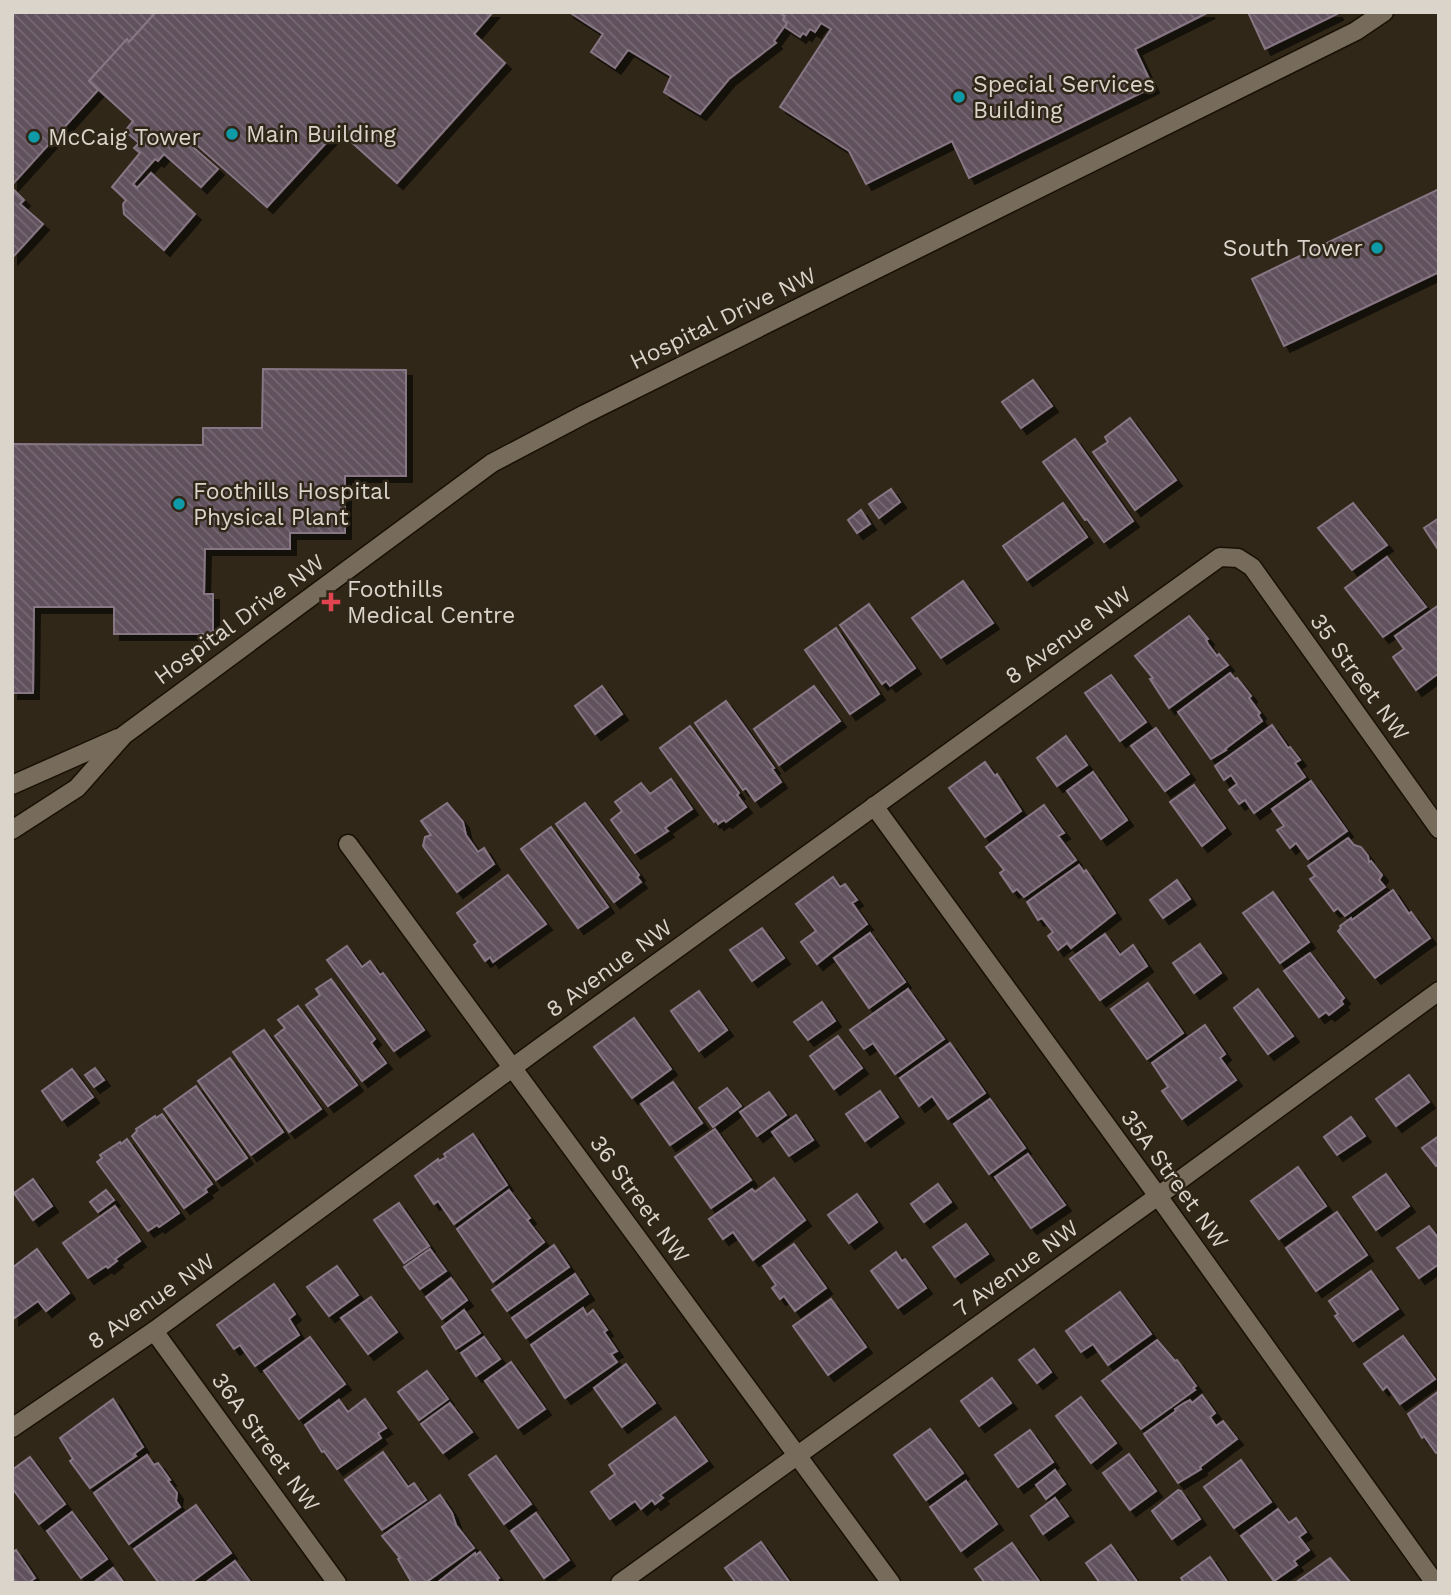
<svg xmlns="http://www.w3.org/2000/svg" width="1451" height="1595" viewBox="0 0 1451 1595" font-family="'Work Sans',sans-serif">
  <defs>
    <pattern id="building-back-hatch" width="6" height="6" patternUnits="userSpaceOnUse" patternTransform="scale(1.75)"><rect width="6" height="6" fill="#60515d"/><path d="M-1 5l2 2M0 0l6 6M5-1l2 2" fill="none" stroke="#766973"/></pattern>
    <filter id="shadow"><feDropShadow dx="6" dy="6" stdDeviation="0" flood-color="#0009"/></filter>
  </defs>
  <rect width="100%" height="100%" fill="#312719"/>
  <g fill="url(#building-back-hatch)" stroke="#877683" stroke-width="2" filter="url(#shadow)">
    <path d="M12,12H156L129,42L127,39L89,81L98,90L12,185Z"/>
    <path d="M156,12H493L474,34L505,63L397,183L338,130L267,207L189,138L186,141L218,169L201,187L164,154L158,161L155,159L133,184L137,188L151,173L195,214L164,250L124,214L123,204L126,200L112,187L140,153L134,148L139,143L125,131L133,121L89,81L127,39L129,42Z"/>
    <path d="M569,12H779L785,16L783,20L787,23L774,41L776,43L729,79L700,114L664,92L671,76L630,51L628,50L615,68L591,52L603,34Z"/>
    <path d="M779,12H1209L1135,49L1153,87L969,178L952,141L866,184L849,151L780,107L831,29L821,23L815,32L810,29L806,35L803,33L800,37L785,27L787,23L783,20L785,16Z"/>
    <path d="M1248,12H1336L1337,14L1265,49Z"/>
    <path d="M12,188L24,200L20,204L43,224L12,258Z"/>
    <path d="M1439,189V272L1284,346L1252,279Z"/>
    <path d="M263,369L406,370V476H345V533H290V549H205L204,594H213V634H114V607H34L33,693H12V444L203,445V428H262Z"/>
    <path d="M1033,380L1052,406L1021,428L1002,402Z"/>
    <path d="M1130,418L1176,480L1135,510L1093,452L1108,442L1105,437Z"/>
    <path d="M1075,439L1133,521L1104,542L1087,519L1085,520L1043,462Z"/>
    <path d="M891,489L900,502L879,518L869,504Z"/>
    <path d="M1063,503L1087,537L1027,580L1003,546Z"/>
    <path d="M1353,503L1387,545L1352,570L1318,528Z"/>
    <path d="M861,510L870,524L857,533L848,520Z"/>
    <path d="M1439,518V551L1424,528Z"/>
    <path d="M1387,557L1426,607L1383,637L1345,588Z"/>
    <path d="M963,581L993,623L941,658L912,618Z"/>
    <path d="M869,604L915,668L890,686L886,681L882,684L840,625Z"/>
    <path d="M1439,605V673L1416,690L1393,657L1404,649L1395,636Z"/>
    <path d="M1189,616L1208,639L1206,640L1208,644L1217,656L1219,654L1228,665L1169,708L1150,679L1153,678L1135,656Z"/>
    <path d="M836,628L879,694L850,714L805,650Z"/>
    <path d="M1230,673L1235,679L1237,678L1251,696L1249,698L1260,713L1258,715L1262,721L1225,749L1226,750L1211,759L1178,712Z"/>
    <path d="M1111,675L1146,722L1120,741L1085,693Z"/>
    <path d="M602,686L622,714L595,734L575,706Z"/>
    <path d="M814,686L840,721L779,765L754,729Z"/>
    <path d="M726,701L774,768L772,769L781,782L755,801L746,788L743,790L695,723Z"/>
    <path d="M1272,725L1288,748L1290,747L1300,760L1295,763L1305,777L1254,813L1245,800L1239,804L1229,790L1237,784L1231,775L1224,780L1215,766Z"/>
    <path d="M690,726L739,793L737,795L746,807L726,822L724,820L718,824L716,820L714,822L660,748Z"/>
    <path d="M1156,728L1189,774L1165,791L1131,746Z"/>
    <path d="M1066,736L1087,765L1057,786L1037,758Z"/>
    <path d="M985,762L995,776L997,774L1021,811L985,837L949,788Z"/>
    <path d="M1093,772L1127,820L1101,839L1067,791Z"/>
    <path d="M671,779L692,809L665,828L668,831L635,853L611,820L622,811L615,802L641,783L650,794Z"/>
    <path d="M1311,781L1347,831L1308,859L1296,843L1290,848L1277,830L1284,826L1272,809Z"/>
    <path d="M1194,785L1225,828L1202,846L1170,802Z"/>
    <path d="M447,803L463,822L466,835L478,852L484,848L494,864L457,892L423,846L425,837L431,835L421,821Z"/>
    <path d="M585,803L639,875L637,877L641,882L614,902L556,824Z"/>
    <path d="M1044,805L1064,833L1058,836L1076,860L1024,897L1017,889L1013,892L1000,873L1004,870L986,847Z"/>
    <path d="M551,827L608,907L578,928L521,849Z"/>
    <path d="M1348,838L1354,845L1361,847L1368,856L1369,862L1371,861L1382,875L1379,880L1385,887L1345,916L1338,908L1334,911L1310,879L1315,876L1308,866Z"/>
    <path d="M1079,865L1084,872L1086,870L1115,913L1071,948L1067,943L1058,950L1048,936L1053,932L1042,918L1038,920L1027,902Z"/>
    <path d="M508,875L546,924L493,962L490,957L485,961L474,945L478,942L457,913Z"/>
    <path d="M833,877L840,887L845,884L857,900L852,903L867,924L817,964L801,942L816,931L796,904Z"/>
    <path d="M1177,880L1190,899L1163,918L1150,900Z"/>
    <path d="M1393,890L1409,914L1411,912L1430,938L1375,978L1338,931L1341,928L1340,926L1351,918L1352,920Z"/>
    <path d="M1273,892L1309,942L1280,963L1243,913Z"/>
    <path d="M762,928L784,958L752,981L730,950Z"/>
    <path d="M870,933L905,982L869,1008L834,958Z"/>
    <path d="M1105,934L1120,955L1133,945L1147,966L1100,1000L1070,959Z"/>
    <path d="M1200,944L1221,973L1194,993L1173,963Z"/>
    <path d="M347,946L362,967L370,961L380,975L383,973L424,1030L394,1051L327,960Z"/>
    <path d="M1310,953L1344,998L1341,1001L1343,1004L1329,1015L1326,1012L1319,1017L1284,971Z"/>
    <path d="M331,979L375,1039L371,1043L386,1063L362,1081L306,1005L320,995L316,989Z"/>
    <path d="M1148,983L1183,1033L1147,1059L1111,1009Z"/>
    <path d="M908,989L944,1039L895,1074L873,1043L864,1049L850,1030Z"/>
    <path d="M1258,989L1293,1036L1268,1054L1234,1008Z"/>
    <path d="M699,991L727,1030L699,1051L671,1011Z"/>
    <path d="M822,1002L835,1021L808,1040L794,1022Z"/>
    <path d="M298,1006L357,1085L328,1106L275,1036L285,1028L278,1020Z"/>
    <path d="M634,1018L671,1069L632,1098L594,1047Z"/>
    <path d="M1205,1025L1225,1054L1220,1058L1236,1080L1182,1119L1162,1091L1168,1087L1152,1063Z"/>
    <path d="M264,1030L321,1109L289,1132L233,1052Z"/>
    <path d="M838,1036L862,1068L834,1089L810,1056Z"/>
    <path d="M950,1043L985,1093L948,1119L932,1096L919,1106L900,1078Z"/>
    <path d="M230,1058L283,1132L251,1155L198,1081Z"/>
    <path d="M95,1068L104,1080L94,1087L85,1075Z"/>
    <path d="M72,1069L93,1097L62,1120L42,1091Z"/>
    <path d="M1409,1075L1429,1102L1396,1126L1376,1099Z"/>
    <path d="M673,1082L702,1123L670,1145L641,1104Z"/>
    <path d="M196,1086L247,1158L216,1180L164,1109Z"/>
    <path d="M727,1088L741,1106L713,1127L699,1108Z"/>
    <path d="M880,1091L898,1117L865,1141L846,1114Z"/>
    <path d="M769,1092L786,1115L757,1136L740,1112Z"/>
    <path d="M990,1099L1025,1148L989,1174L954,1124Z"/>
    <path d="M162,1114L212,1184L205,1189L207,1192L184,1208L132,1136L137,1131L136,1129L155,1116L156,1118Z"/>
    <path d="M796,1115L813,1140L789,1156L772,1132Z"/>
    <path d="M1351,1117L1365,1136L1337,1155L1324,1137Z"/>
    <path d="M715,1129L751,1180L711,1208L675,1157Z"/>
    <path d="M473,1134L507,1185L454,1224L438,1201L434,1204L415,1176L438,1159L439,1161L446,1157L444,1154Z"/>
    <path d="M1439,1136V1164L1436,1166L1422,1148Z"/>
    <path d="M127,1139L179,1213L159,1227L157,1225L148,1231L97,1162L102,1158L100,1155L120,1142L121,1144Z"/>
    <path d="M1028,1154L1065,1205L1031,1228L995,1177Z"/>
    <path d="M1298,1167L1326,1206L1279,1239L1251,1201Z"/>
    <path d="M1386,1174L1409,1206L1376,1230L1353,1197Z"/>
    <path d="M774,1178L805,1220L753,1260L733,1232L723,1239L709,1219L752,1189L755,1192Z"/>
    <path d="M33,1179L52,1206L33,1220L14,1193Z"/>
    <path d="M938,1184L951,1202L924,1222L911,1204Z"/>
    <path d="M106,1190L114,1200L98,1212L90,1202Z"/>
    <path d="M509,1190L530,1218L527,1220L544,1242L493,1282L457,1229Z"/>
    <path d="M857,1194L877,1222L849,1243L828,1215Z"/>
    <path d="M399,1203L429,1246L404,1263L374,1220Z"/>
    <path d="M115,1206L140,1241L115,1259L117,1261L108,1268L106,1266L88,1278L63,1243Z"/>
    <path d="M1337,1212L1367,1255L1316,1291L1286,1248Z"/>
    <path d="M966,1224L988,1254L955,1277L933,1247Z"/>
    <path d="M1429,1226L1439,1239V1264L1419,1278L1397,1248Z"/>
    <path d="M794,1244L826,1288L795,1311L784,1296L780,1299L772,1288L776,1285L763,1266Z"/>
    <path d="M554,1245L569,1267L507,1311L492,1290Z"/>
    <path d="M37,1249L69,1293L46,1311L38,1301L13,1319L12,1268Z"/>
    <path d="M430,1249L446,1271L420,1289L404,1267Z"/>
    <path d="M896,1252L902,1261L905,1259L926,1288L898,1308L871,1271Z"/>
    <path d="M337,1266L358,1295L329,1316L307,1287Z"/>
    <path d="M1371,1271L1398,1309L1353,1341L1335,1316L1338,1314L1329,1301Z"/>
    <path d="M575,1274L588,1294L526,1338L512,1318Z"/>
    <path d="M451,1278L467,1300L442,1319L426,1297Z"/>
    <path d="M274,1284L295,1314L289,1319L299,1335L255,1366L240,1345L234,1349L217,1325Z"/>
    <path d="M1120,1292L1151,1334L1108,1365L1093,1344L1081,1352L1066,1331Z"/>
    <path d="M371,1297L397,1332L368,1354L341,1318Z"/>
    <path d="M831,1299L866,1347L828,1375L793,1326Z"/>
    <path d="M583,1308L587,1315L593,1310L607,1330L604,1332L617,1351L611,1354L617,1362L565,1398L531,1345Z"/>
    <path d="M464,1310L480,1333L456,1349L442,1327Z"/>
    <path d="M1403,1336L1435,1379L1400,1404L1387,1386L1383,1390L1364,1364Z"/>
    <path d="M310,1337L345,1384L299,1419L264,1371Z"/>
    <path d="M484,1337L500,1359L476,1376L461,1353Z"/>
    <path d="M1157,1340L1175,1361L1177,1360L1196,1386L1193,1388L1195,1390L1141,1429L1102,1381Z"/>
    <path d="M1034,1349L1051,1372L1037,1383L1019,1360Z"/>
    <path d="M511,1362L545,1409L518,1428L485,1381Z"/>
    <path d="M626,1364L655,1403L622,1427L594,1388Z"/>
    <path d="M427,1371L448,1399L419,1420L398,1392Z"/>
    <path d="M992,1378L1011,1403L979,1426L961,1401Z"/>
    <path d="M1439,1391V1451L1436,1453L1424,1436L1422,1438L1408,1414Z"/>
    <path d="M1202,1395L1215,1413L1210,1417L1216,1426L1223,1421L1237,1439L1200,1467L1201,1469L1178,1483L1144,1434L1176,1411L1175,1409L1184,1403L1190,1400L1192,1403Z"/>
    <path d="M1081,1397L1116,1443L1091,1463L1056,1416Z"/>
    <path d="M113,1399L143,1447L134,1454L136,1456L90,1488L70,1461L73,1459L60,1438Z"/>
    <path d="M365,1399L386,1428L378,1433L381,1438L337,1469L324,1451L322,1452L305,1425L339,1400L348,1412Z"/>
    <path d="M450,1403L472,1432L443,1453L421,1424Z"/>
    <path d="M675,1417L707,1461L660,1495L663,1498L655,1504L652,1500L641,1509L635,1501L610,1519L591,1492L615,1474L609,1465Z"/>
    <path d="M930,1429L963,1473L926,1500L894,1455Z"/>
    <path d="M1030,1430L1053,1462L1018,1487L995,1455Z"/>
    <path d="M383,1452L408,1487L414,1483L426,1500L382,1530L345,1480Z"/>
    <path d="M1129,1454L1156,1491L1130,1510L1103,1473Z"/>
    <path d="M147,1455L154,1465L158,1463L170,1480L168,1481L177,1493L176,1501L180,1507L129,1544L94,1493Z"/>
    <path d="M496,1456L531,1504L504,1524L469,1475Z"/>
    <path d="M30,1457L65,1504L39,1524L12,1488V1470Z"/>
    <path d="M1241,1460L1271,1502L1234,1528L1204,1487Z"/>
    <path d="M1055,1470L1065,1484L1046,1499L1036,1485Z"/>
    <path d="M966,1481L997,1524L961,1551L930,1507Z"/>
    <path d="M1178,1490L1181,1491L1200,1519L1172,1539L1152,1511Z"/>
    <path d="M440,1495L452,1513L456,1525L474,1548L425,1583H412L398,1559L400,1558L382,1536Z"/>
    <path d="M1055,1498L1068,1516L1043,1534L1031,1516Z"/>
    <path d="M196,1505L231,1553L190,1583H159L134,1549Z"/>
    <path d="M1278,1509L1289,1523L1296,1518L1306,1532L1299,1537L1309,1550L1294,1561L1297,1565L1274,1581L1241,1536Z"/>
    <path d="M72,1512L107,1559L81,1578L47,1531Z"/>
    <path d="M536,1513L569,1560L544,1578L511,1531Z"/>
    <path d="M761,1542L790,1583H736L725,1568Z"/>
    <path d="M1012,1543L1039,1581L985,1583L975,1569Z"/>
    <path d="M1111,1545L1128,1569L1138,1583H1100L1086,1563Z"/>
    <path d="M16,1550L35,1578L28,1583H12V1553Z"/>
    <path d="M480,1552L499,1578L497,1579L499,1583H437L475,1553L476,1555Z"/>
    <path d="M1210,1557L1228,1583H1184L1181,1578Z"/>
    <path d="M1330,1558L1351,1583H1295Z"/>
    <path d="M235,1561L251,1583H205Z"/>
    <path d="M113,1568L124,1583H93Z"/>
  </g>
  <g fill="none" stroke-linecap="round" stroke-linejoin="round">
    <defs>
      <g id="street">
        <path d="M12,785L118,738"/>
        <path d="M874,806L1158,1196L1435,1583"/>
        <path d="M12,830L77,788L124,735L492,463L585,414L1356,31L1384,12"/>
        <path d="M348,844L891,1583"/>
        <path d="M154,1331L337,1583"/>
        <path d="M12,1428L154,1331L542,1046L1220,557L1238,558L1252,567L1439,829"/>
        <path d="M620,1583L1158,1196L1439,991"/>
      </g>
    </defs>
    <use href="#street" stroke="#191004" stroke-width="21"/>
    <use href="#street" stroke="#776b5c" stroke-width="18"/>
  </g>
  <g fill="#0f9aa8" stroke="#312719" stroke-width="2.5">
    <circle cx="959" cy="97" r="7"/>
    <circle cx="232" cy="134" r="7"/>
    <circle cx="34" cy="137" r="7"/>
    <circle cx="1377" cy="248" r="7"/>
    <circle cx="179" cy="504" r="7"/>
  </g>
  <path fill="#e0444e" stroke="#312719" stroke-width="2.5" d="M327.5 591.5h7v7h7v7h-7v7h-7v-7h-7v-7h7z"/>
  <g text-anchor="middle" stroke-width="5" stroke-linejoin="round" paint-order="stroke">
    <g font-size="23" fill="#dad4cb" stroke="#312719" text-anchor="start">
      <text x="973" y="92">Special Services<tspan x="973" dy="26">Building</tspan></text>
      <text x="246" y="142">Main Building</text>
      <text x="48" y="145">McCaig Tower</text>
      <text x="1363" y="256" text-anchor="end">South Tower</text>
      <text x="193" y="499">Foothills Hospital<tspan x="193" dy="26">Physical Plant</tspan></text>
      <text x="347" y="597">Foothills<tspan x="347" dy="26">Medical Centre</tspan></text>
    </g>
    <g font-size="23" fill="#dad4cb" stroke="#312719">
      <text transform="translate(723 318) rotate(-26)" y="8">Hospital Drive NW</text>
      <text transform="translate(239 619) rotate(-36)" y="8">Hospital Drive NW</text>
      <text transform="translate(1068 635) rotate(-36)" y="8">8 Avenue NW</text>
      <text transform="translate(1360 677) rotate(54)" y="8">35 Street NW</text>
      <text transform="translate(609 968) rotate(-36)" y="8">8 Avenue NW</text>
      <text transform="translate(1175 1179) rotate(54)" y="8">35A Street NW</text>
      <text transform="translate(640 1199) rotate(54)" y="8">36 Street NW</text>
      <text transform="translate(1016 1268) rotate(-36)" y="8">7 Avenue NW</text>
      <text transform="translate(151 1301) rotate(-35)" y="8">8 Avenue NW</text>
      <text transform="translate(266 1442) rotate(54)" y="8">36A Street NW</text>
    </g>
  </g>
  <rect width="1451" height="1595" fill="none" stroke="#dad4cb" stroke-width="28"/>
</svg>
